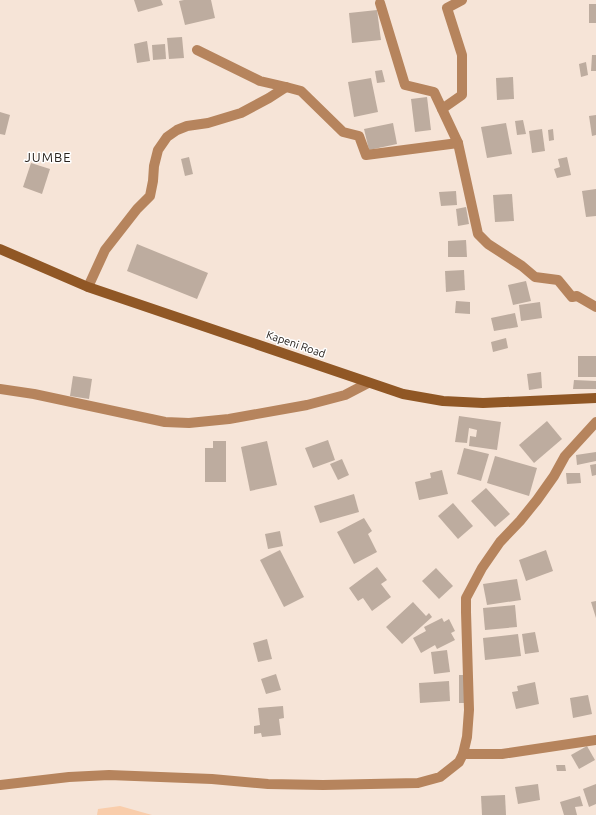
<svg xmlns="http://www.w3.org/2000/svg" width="596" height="815" viewBox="0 0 596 815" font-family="Ubuntu,sans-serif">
  <rect width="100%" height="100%" fill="#f6e4d7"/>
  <path fill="#f9cdab" d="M120,806L152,815H97L98,809Z"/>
  <g fill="#bdac9f">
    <path d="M134,0H161L163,5L138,12Z"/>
    <path d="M184,0H211L215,18L185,25L179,1Z"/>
    <rect x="589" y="4" width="7" height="19"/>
    <path d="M377,10L381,40L352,43L349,13Z"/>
    <path d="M182,37L184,58L169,59L167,38Z"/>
    <path d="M147,41L150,61L137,63L134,44Z"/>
    <path d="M165,44L166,59L153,60L152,45Z"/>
    <path d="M592,55H596V71H591Z"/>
    <path d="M586,62L588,75L581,77L579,64Z"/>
    <path d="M382,70L385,82L377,83L375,71Z"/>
    <path d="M513,77L514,99L497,100L496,78Z"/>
    <path d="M371,78L378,112L354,117L348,82Z"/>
    <path d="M427,97L431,130L415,132L411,99Z"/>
    <path d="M0,112L10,115L5,135L0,134Z"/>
    <path d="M596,115V135L592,136L589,116Z"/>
    <path d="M523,120L526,134L517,135L515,121Z"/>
    <path d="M393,123L397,144L369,150L364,129Z"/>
    <path d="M506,123L512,154L487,158L481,127Z"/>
    <path d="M542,129L545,151L532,153L529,131Z"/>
    <path d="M553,129L554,140L549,141L548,130Z"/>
    <path d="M189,157L193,174L185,176L181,159Z"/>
    <path d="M567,157L571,175L557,178L554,169L560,167L558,159Z"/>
    <path d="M31,163L50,169L42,194L23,187Z"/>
    <path d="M596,189V216L586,217L582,191Z"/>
    <path d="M456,191L457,205L441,206L439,192Z"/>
    <path d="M512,194L514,221L495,222L493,195Z"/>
    <path d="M466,207L469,224L458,226L456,209Z"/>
    <path d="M466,240L467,257H448V241Z"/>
    <path d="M137,244L208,273L197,299L127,271Z"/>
    <path d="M464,270L465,290L446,292L445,271Z"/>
    <path d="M526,281L531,301L513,305L508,285Z"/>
    <path d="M456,301L470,302V314L455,313Z"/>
    <path d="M540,302L542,318L521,321L519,305Z"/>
    <path d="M515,313L518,327L494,331L491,318Z"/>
    <path d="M506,338L508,348L493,352L491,342Z"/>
    <rect x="578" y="356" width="18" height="21"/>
    <path d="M541,372L542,388L529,390L527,374Z"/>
    <path d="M73,376L92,379L89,399L70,396Z"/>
    <path d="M574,380L596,381V389H573Z"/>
    <path d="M459,416L501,422L497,450L469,446L470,436L476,437L477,430L469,428L467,443L455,442Z"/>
    <path d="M547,421L562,439L534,463L519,445Z"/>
    <path d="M328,440L335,460L313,468L305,448Z"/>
    <path d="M213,441H226V482H205V448H213Z"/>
    <path d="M267,441L277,485L250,491L241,447Z"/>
    <path d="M464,448L489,454L481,481L457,474Z"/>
    <path d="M596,452V461L577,465L576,455Z"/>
    <path d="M495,456L537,468L529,496L487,483Z"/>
    <path d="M342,459L349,475L338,480L330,464Z"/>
    <path d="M596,464V475L592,476L590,465Z"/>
    <path d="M442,470L448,494L419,500L415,482L431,478L430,473Z"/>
    <path d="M566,473H580L581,483L567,484Z"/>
    <path d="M486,488L510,514L495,527L471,501Z"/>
    <path d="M354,494L359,512L320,523L314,506Z"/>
    <path d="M453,503L473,526L458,539L438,516Z"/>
    <path d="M364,518L372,531L368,534L377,552L354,564L337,532Z"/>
    <path d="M280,531L283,546L268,549L265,534Z"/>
    <path d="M280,550L304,597L284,607L260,560Z"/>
    <path d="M546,550L553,571L526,581L519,560Z"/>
    <path d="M377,567L387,580L381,584L391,597L372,611L363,598L358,601L349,588Z"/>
    <path d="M436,568L453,586L439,599L422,581Z"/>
    <path d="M517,579L521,600L487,605L483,584Z"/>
    <path d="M596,601V618L591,602Z"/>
    <path d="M413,602L426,616L429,613L432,617L402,644L386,627Z"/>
    <path d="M515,605L517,627L485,630L483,608Z"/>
    <path d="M442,618L444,622L449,619L455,631L451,633L455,640L437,649L435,645L421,653L413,638L426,631L424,627Z"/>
    <path d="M535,632L539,652L525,654L522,634Z"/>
    <path d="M518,634L521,656L485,660L483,638Z"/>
    <path d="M267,639L272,659L258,662L253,643Z"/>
    <path d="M447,650L450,672L434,674L431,652Z"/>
    <path d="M276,674L281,690L266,694L261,679Z"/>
    <rect x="459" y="675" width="6" height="28"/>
    <path d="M449,681L450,701L420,703L419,683Z"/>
    <path d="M535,682L539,704L516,709L512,692L518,691L517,686Z"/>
    <path d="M588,695L592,714L573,718L570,698Z"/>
    <path d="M283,706L284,718L279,719L281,735L262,737L261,733L254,734V726L260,725L258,708Z"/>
    <path d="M587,746L595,760L579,769L571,755Z"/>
    <path d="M556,765H565L566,771H557Z"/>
    <path d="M538,784L540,800L518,804L515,787Z"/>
    <path d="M596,784V804L589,807L583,789Z"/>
    <path d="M505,795L506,815H482L481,796Z"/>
    <path d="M580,796L583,806L575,807L577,815H564L560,802Z"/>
  </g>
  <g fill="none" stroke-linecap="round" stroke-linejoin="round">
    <g stroke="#b6845d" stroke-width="10">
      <path d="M380,3L405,85L434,92L458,143L478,234L488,244L522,266L535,277L558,280L572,297L577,296L596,307"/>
      <path d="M286,87L301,91L343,132L359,136L366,155L458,143"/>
      <path d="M442,109L462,95V55L447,8L462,0"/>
      <path d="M88,287L105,250L137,209L150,196L153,181L154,166L158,150L167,137L177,130L187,126L208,123L241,113L269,98L286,87L260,81L197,50"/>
      <path d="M0,389L34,394L165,422L189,423L229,419L307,405L345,395L368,383"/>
      <path d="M463,754H502L596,740"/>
      <path d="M0,785L69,777L109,775L212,779L268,784L323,785L418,783L440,777L459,762L463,754L467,737L469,710L466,612V598L482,568L500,542L520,521L537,500L554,476L565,456L596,422"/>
    </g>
    <path stroke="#905725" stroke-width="10" d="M0,249L88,287L403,394L443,401L483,403L596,398"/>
  </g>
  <g text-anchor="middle" stroke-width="3" stroke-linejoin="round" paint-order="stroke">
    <g font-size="11" fill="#28221d" stroke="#fff">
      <text transform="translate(296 344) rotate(19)" y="4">Kapeni Road</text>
    </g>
    <g font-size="13" letter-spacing="1" fill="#28221d" stroke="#fff">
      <text x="48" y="162">JUMBE</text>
    </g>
  </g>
</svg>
